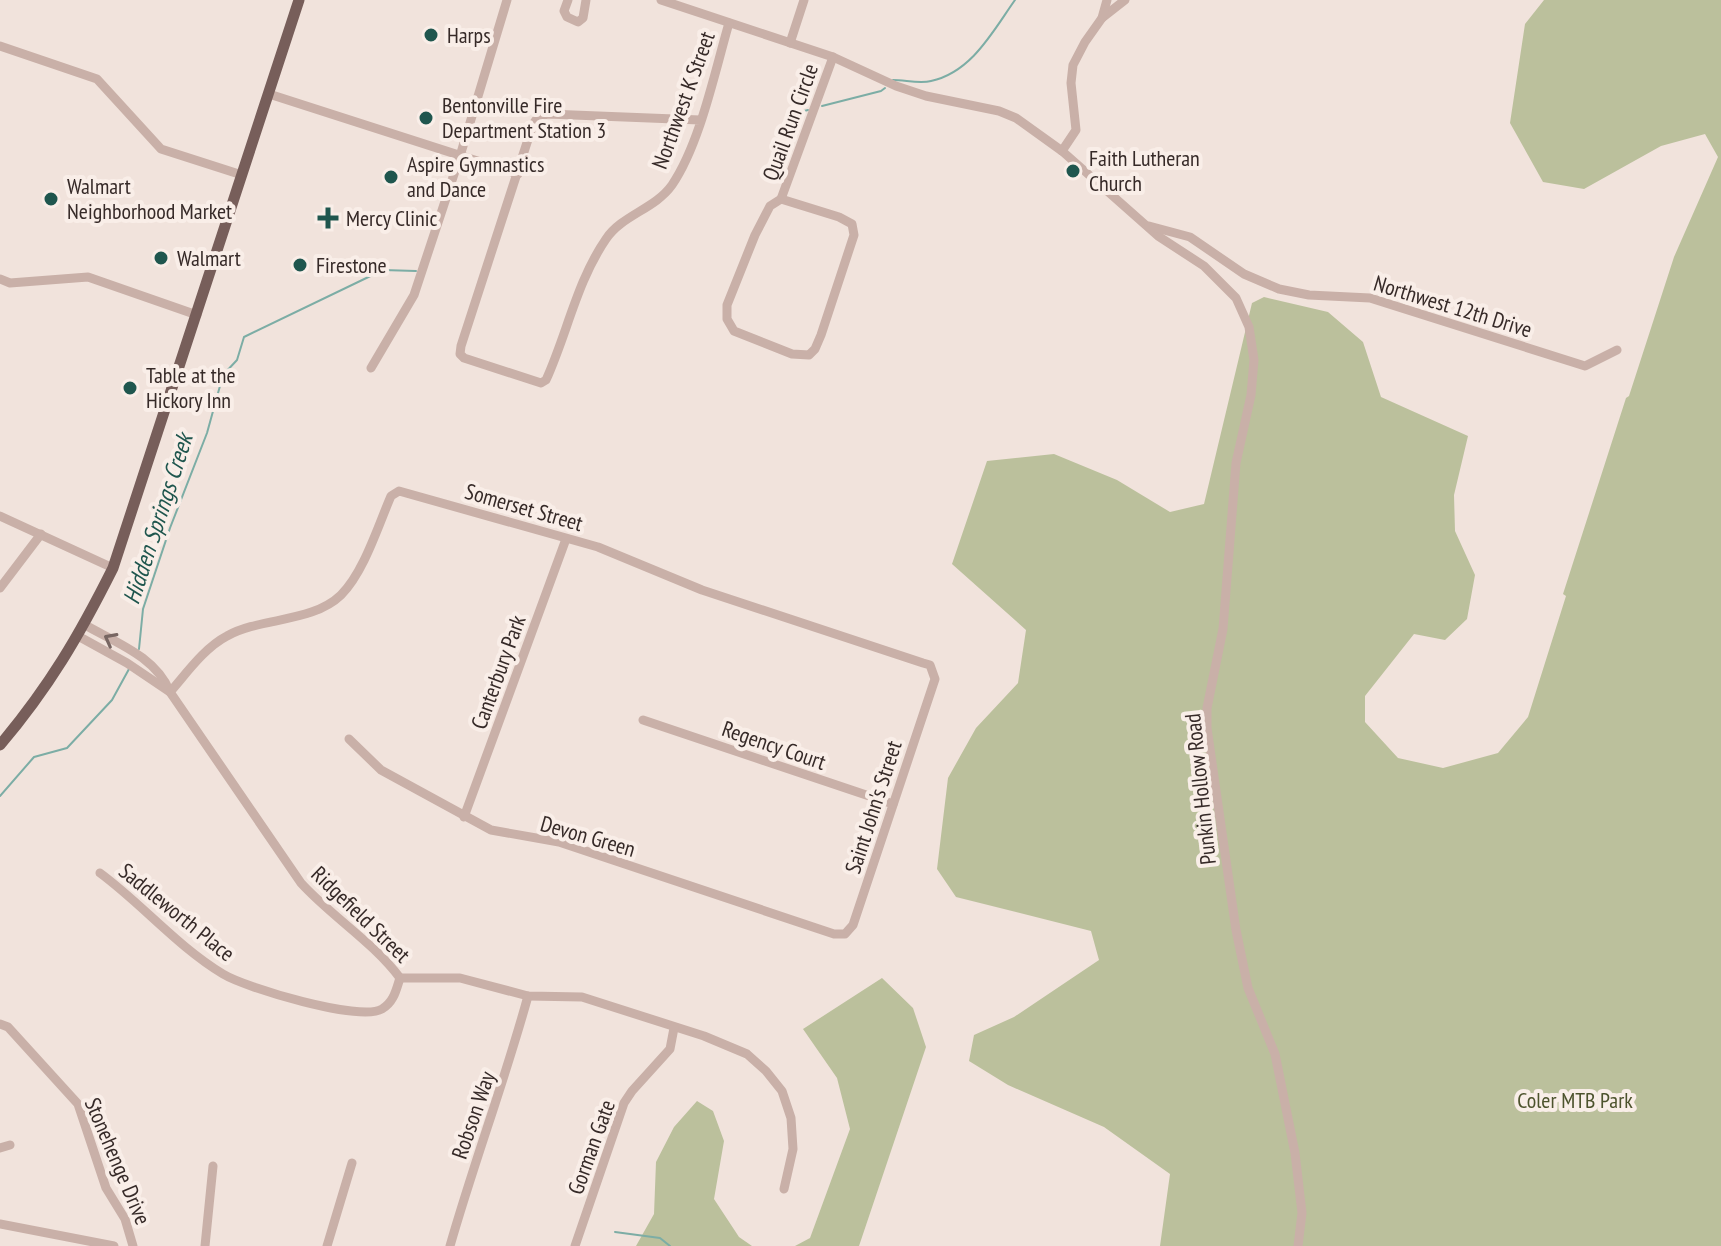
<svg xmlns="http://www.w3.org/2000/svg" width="1721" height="1246" viewBox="0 0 1721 1246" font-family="'PT Sans Narrow',sans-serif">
  <rect width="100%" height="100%" fill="#f1e3dc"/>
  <g fill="#bbc09c">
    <path d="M1544,0H1721V1246H1160L1170,1174L1104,1127L1008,1085L969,1061L974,1035L1014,1017L1099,960L1091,931L956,897L937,869L948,778L976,728L1018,683L1026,630L952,564L987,461L1054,454L1117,480L1170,512L1204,504L1252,303L1264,297L1328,312L1363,342L1381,397L1468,436L1454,495L1455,531L1475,575L1467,619L1445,640L1414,634L1365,696V722L1398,758L1443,768L1498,753L1528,717L1566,596L1563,594L1626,398L1629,396L1674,257L1718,157L1705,134L1661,146L1584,189L1543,182L1510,123L1525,24Z"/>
    <path d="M882,978L913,1008L926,1047L859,1246H795L810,1238L850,1129L837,1078L803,1029Z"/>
    <path d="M697,1101L713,1111L724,1141L714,1199L739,1237L752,1246H636L654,1214L656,1162L674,1127Z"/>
  </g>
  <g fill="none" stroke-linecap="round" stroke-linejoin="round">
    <g stroke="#7cada5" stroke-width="2">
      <path d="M893,80C905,80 920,84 931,81C972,72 993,31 1015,0"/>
      <path d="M822,106L881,91L885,88"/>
      <path d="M796,113L808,110"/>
      <path d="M139,649L143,609L170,528L207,433L223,375L237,360L244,337L383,270L416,271"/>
      <path d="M0,796L34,757L67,748L112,700L129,669"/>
      <path d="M615,1232L660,1238L670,1246"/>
    </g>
    <g stroke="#c9b0a8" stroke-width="9">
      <path d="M568,0L564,11L567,17L578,22L583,18L586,0"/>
      <path d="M661,0L833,57L896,86L926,96L999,111L1016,118L1062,151L1158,236L1204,266L1236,298L1249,327L1254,360L1251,395L1236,463L1223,629L1207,708V728L1236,930L1248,988L1275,1054L1295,1153L1302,1213L1298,1246"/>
      <path d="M1102,18L1125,0"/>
      <path d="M790,43L804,0"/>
      <path d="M0,46L97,79L161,149L242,175"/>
      <path d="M269,94L518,174"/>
      <path d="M700,120L548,114L538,117L533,124L461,346L460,354L464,358L541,383L546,380C567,334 577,281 606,239C622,215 655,209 672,185C700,144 715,71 729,23"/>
      <path d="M1062,151L1076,130L1071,83L1073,65L1085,42L1102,18L1107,0"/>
      <path d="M781,199L839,217L852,224L854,235L821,335L815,349L809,355L792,354L734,331L727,319V305L755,235L770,206Z"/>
      <path d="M781,199L833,57"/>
      <path d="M1149,226L1190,237L1244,274L1279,289L1309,295L1370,298L1585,366L1617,350"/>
      <path d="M0,279L10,283L88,277L197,315"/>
      <path d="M371,368L414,295L460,156L507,0"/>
      <path d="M0,516L113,568"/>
      <path d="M0,588L41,534"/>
      <path d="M85,625C117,643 156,657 170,692L301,883C332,917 372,941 400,978"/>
      <path d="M78,636L127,663L170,692"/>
      <path d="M170,692C186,674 204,648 227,636C261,617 312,623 341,595C364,572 378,526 391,496L399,491L598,547L702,590L923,663L930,665L935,679L853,925L845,934H834L559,842L491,830L381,770L349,739"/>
      <path d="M643,720L893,804"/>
      <path d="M464,817L566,539"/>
      <path d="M100,873C142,904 178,947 223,974C246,988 360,1022 382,1009C394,1002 396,990 400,978"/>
      <path d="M400,978H460L528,996L582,997L704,1036L747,1054L766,1071L782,1091L791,1118L793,1149L784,1189"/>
      <path d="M0,1024L8,1027L78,1104L106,1188L125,1219L133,1246"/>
      <path d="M0,1148L10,1145"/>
      <path d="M0,1224L114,1246"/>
      <path d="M205,1246L213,1166"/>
      <path d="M327,1246L352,1163"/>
      <path d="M450,1246C474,1162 505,1080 528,996"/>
      <path d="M575,1246L624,1103L632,1091L670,1049L674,1028"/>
    </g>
    <path stroke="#775e5a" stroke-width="11" d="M0,745C49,687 79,636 113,568L299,0"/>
  </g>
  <defs><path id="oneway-chevron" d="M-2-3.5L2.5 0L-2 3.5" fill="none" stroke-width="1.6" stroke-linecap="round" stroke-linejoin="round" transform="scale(2)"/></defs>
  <use stroke="#786662" href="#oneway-chevron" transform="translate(110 639) rotate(-152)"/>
  <g fill="#1f564e" stroke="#f9eee8" stroke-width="3">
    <circle cx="431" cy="35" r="8"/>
    <circle cx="426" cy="118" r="8"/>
    <circle cx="1073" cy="171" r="8"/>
    <circle cx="391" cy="177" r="8"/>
    <circle cx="51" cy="199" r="8"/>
    <path d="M324 206h8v8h8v8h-8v8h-8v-8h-8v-8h8z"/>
    <circle cx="161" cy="258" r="8"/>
    <circle cx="300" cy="265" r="8"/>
    <circle cx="130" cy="388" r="8"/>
  </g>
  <g text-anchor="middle" stroke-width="8" stroke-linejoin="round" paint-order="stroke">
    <g font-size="22" fill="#362a28" stroke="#f9eee8" text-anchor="start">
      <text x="447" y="43">Harps</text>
      <text x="442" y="113">Bentonville Fire<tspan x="442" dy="25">Department Station 3</tspan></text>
      <text x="1089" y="166">Faith Lutheran<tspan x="1089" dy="25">Church</tspan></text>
      <text x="407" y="172">Aspire Gymnastics<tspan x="407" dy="25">and Dance</tspan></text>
      <text x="67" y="194">Walmart<tspan x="67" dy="25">Neighborhood Market</tspan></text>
      <text x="346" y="226">Mercy Clinic</text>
      <text x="177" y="266">Walmart</text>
      <text x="316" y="273">Firestone</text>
      <text x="146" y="383">Table at the<tspan x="146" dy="25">Hickory Inn</tspan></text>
    </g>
    <g font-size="22" fill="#362a28" stroke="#f9eee8">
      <text transform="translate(683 100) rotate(-70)" y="8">Northwest K Street</text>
      <text transform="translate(790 122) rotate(-70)" y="8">Quail Run Circle</text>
      <text transform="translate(1453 306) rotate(17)" y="8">Northwest 12th Drive</text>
      <text transform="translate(524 507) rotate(16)" y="8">Somerset Street</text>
      <text transform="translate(498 672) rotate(-70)" y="8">Canterbury Park</text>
      <text transform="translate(774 745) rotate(19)" y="8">Regency Court</text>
      <text transform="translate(1200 789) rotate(-96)" y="8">Punkin Hollow Road</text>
      <text transform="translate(873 807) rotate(-72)" y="8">Saint John's Street</text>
      <text transform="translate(588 836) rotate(16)" y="8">Devon Green</text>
      <text transform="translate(177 912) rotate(39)" y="8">Saddleworth Place</text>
      <text transform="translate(361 914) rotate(44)" y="8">Ridgefield Street</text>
      <text transform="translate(473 1115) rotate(-71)" y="8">Robson Way</text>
      <text transform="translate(591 1147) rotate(-70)" y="8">Gorman Gate</text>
      <text transform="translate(118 1161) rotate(67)" y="8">Stonehenge Drive</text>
    </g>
    <g font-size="22" fill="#4d532d" stroke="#f9eee8">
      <text x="1575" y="1108">Coler MTB Park</text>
    </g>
    <g font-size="24" font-style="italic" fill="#1f564e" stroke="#f9eee8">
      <text transform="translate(158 519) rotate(-72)" y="8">Hidden Springs Creek</text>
    </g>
  </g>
</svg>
